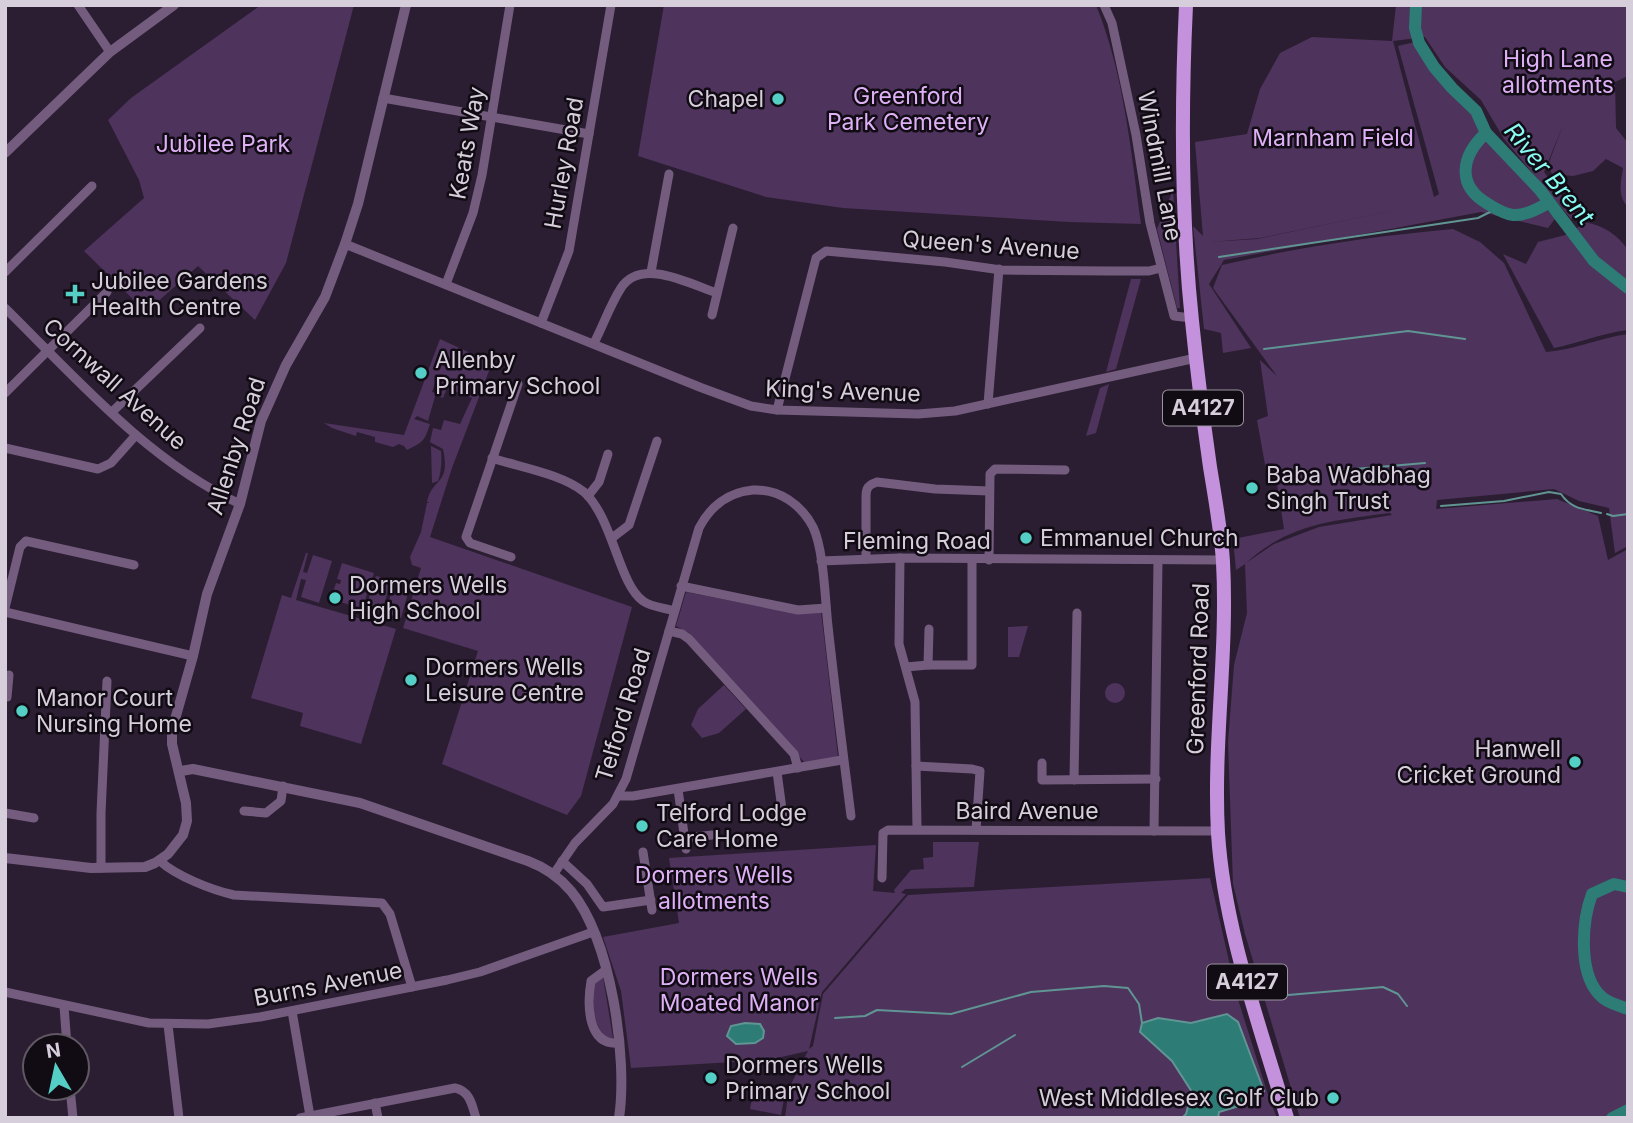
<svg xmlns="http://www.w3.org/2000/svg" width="1633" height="1123" viewBox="0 0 1633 1123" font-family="Inter,sans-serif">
  <rect width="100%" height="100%" fill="#2c1e32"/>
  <g fill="#4e335c" fill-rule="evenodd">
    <path d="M261,5H354L286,263L255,320L198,266L146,312L84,251L144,198L139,180L108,120L131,98Z"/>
    <path d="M664,5H1096C1124,74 1131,151 1141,224L1069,222L843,208L766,197L638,156Z"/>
    <path d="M1396,5H1628V76L1615,82L1616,128L1628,143V207C1617,196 1621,181 1623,168L1606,159L1593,171L1573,176L1552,174L1548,165L1563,125L1544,172L1576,215L1571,219L1504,139L1481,100L1445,67L1425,37L1393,41L1434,197L1439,194L1398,46L1415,42L1440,81L1475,112L1486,133L1540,190L1546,203L1543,205L1555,219L1548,228L1481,212L1224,260L1209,284L1251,348L1223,353L1221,333L1204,329L1193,226L1203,236L1195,142L1247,134L1260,89L1280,53L1312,37L1392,41ZM1414,206L1257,239L1209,242L1260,238Z"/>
    <path d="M1173,190L1180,308H1177L1157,229Z"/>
    <path d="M1585,222C1604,226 1617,234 1628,250V330C1602,333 1579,343 1554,348L1503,254L1526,264L1538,242L1569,234Z"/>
    <path d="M1453,229L1480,242L1504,263L1546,352C1574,350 1599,338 1628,334V546L1615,553L1609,508L1579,501L1554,489L1437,500L1436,509L1557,499L1598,516L1608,560L1628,549V1118H1300L1245,934L1233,884L1228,742L1234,665L1247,613L1245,564L1236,570L1233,539L1284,529L1275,471L1266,470L1257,420L1268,416L1260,360L1277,376L1213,288L1222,265C1298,247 1375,236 1453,229ZM1390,513L1392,515L1319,527L1274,544L1246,563C1288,524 1335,520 1390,513Z"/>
    <path d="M1131,279H1141L1116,369L1106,372Z"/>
    <path d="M440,339L492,363L452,468L430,537L632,607L581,796L567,815L442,764L478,651L403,628L421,568L412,565L410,557L421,532L427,503H430L427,502C432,477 451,486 443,449L430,442L433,428L441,430L444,420L460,424L472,398L447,388L443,398L438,396L440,385L435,383L432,392L436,393L428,421L417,416L414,419L430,424C424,442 423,442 407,450L404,446L399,444L393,447L375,442V437L357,432L356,436L332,428L324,423L404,435Z"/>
    <path d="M1109,384L1096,433L1086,436L1100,388Z"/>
    <path d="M431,446L441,451C442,459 441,474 438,481L432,483Z"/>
    <path d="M306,553H308L303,572L307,573L313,555L332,561L319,603L301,597L306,580L301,579L296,600L396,629L361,744L300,726L303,713L251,698L282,595L291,598Z"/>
    <path d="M342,563L374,573L369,589L365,588L364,592L367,593L363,609L331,599L336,583L340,584L341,580L337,579Z"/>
    <path d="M376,576L391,580L382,612L366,607Z"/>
    <path d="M395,581L410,586L401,618L385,613Z"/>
    <path d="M686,592L795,613L821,611L838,757L805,763L689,633L676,626Z"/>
    <path d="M1028,626L1019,657H1008V627Z"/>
    <circle cx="1115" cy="693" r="10"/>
    <path d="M724,685L746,709L719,733L702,738L691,725L698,709Z"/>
    <path d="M933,842H979L974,887L905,889L901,893L906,894L822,992L809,1049L813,1046L823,994L908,895L1210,878L1237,996L1270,1101L1277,1118H785L789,1088L808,1051L768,1060L631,1068L621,991L603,937L679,923L669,858L876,845L873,891L895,893L894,890L911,870L924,869L923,858L933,857Z"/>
    <path d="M603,977L613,1038L603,1037L594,1017L593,984Z"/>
    <path d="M753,1093L784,1099L781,1115L750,1109Z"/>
  </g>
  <g fill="#2d7c76" stroke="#609594" stroke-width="2">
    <path d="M1227,1014L1238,1022L1264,1091L1256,1101L1219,1112L1218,1118H1182L1186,1114L1192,1092L1172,1061L1140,1032L1142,1023L1158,1018L1191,1023Z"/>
    <path d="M745,1023L760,1024L764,1031L763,1038L755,1043L736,1044L727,1036L731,1026Z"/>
  </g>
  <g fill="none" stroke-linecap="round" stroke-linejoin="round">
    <g stroke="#609594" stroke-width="2">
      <path d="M1219,257L1478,218L1496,209"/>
      <path d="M1264,349L1408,331L1465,339"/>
      <path d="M1332,471L1425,463"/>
      <path d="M1441,506L1504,501L1549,492L1561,494C1571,509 1584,509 1601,513"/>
      <path d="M1607,514L1613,516L1628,514"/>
      <path d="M1276,996L1383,987L1398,994L1407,1006"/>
      <path d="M835,1018L865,1016L877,1010L951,1014L1031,992L1104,986L1128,988L1139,1004L1142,1023"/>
      <path d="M962,1067L1015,1035"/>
    </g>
    <g stroke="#2d7c76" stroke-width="12">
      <path d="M1416,5L1415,28L1419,43L1434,67L1452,88L1476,111L1486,133L1540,190L1594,261L1628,288"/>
      <path d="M1486,133C1462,155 1455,185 1488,204C1495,208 1504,214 1513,215C1525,216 1538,209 1548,203"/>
      <path d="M1628,887L1614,884L1592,894C1582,921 1577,977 1603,998C1609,1003 1620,1006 1628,1009"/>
      <path d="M1612,1118L1628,1110"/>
    </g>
    <g stroke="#745c7f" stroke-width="9">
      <path d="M78,5L110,52"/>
      <path d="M1104,5L1112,23L1136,135L1150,223L1174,316L1192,318"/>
      <path d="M383,98L589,134"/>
      <path d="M345,244L702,388L751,406L777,410L918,414L955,411L1196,358"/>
      <path d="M5,272L92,186"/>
      <path d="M651,272L669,174"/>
      <path d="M446,284L473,213L482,175L510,5"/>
      <path d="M5,308C77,379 147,460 240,504"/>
      <path d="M712,315L733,228"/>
      <path d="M541,323L569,251L611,5"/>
      <path d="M594,343C603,326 610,305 621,288C641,257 690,284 717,293"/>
      <path d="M5,393L107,292"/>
      <path d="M988,404L999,269"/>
      <path d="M777,410L816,258L826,251L945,262L1001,270L1108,271H1149L1161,268"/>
      <path d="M112,412L200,328"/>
      <path d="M5,448L98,469L111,463L136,435"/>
      <path d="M492,458C519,467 562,474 584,492C613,518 619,585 643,601C651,607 665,608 674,611"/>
      <path d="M588,496L599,482L608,454"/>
      <path d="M612,538L629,525L657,441"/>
      <path d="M511,557L470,543L466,537L518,384"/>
      <path d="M900,558L899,644L915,702L917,829"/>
      <path d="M866,559V497C866,488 868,485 877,482L935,489L989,491"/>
      <path d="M989,560L990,474L995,469L1065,470"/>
      <path d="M821,561L900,558L1223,560"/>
      <path d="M681,586L798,610L826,608"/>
      <path d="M5,608L20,547L26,541L134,565"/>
      <path d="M5,612L193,656"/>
      <path d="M669,631L682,634L689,639L794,754L798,768"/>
      <path d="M928,665L929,629"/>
      <path d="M906,667L928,665H972V560"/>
      <path d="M5,697H7L9,675"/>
      <path d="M1042,763V780L1156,779"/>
      <path d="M916,766L972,769L980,771L976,830"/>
      <path d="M777,772L784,824"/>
      <path d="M1074,780L1077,613"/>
      <path d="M678,789L686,849"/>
      <path d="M619,796H633L842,760"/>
      <path d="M244,811L266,813L281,801L283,786"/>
      <path d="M5,813L34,818"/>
      <path d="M1154,831L1158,561"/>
      <path d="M685,838L712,835"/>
      <path d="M643,852L652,910"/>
      <path d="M160,861C176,876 212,890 234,895L382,903L390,914L412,987"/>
      <path d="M562,861L587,884L603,907L651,900"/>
      <path d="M101,868V813L107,681"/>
      <path d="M553,875L575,843L613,804L626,779L699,528C710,507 728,492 753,490C779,489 801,504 813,527C824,550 825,600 828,626C835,690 843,753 851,816"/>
      <path d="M882,878L883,833L888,830L1218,831"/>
      <path d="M606,970L591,981C587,1004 587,1046 619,1043"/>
      <path d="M5,992L149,1023L208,1024L260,1017L447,980L480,972L593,932"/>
      <path d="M64,1006L67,1046"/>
      <path d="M292,1011L310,1116"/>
      <path d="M168,1025L179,1118"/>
      <path d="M70,1088L73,1118"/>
      <path d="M375,1103L378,1118"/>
      <path d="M300,1118L455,1088C470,1091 472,1105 476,1118"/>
    </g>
    <g stroke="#745c7f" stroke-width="10">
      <path d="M5,153L110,52L174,5"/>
      <path d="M181,771L193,769L360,803L528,861C544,867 560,878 571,891C611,939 628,1058 619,1118"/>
      <path d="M5,858L91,868L145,867L155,863L168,854L183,835L187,821L186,803L172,744V730L193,656L207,594L240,504L261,421L286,365L325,297L345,244L358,204L406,5"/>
    </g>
    <path stroke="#c492dc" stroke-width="14" d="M1186,5C1181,111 1181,216 1192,321C1197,370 1203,418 1210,467C1215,498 1221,530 1223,562C1228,653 1213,743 1218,833C1224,930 1260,1025 1287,1118"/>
  </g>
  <g fill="#55cec5" stroke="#110b14" stroke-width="2.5">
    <circle cx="778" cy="99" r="7"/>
    <path d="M71.5 283.5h7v7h7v7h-7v7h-7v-7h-7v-7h7z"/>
    <circle cx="421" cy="373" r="7"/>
    <circle cx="1252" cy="488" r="7"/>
    <circle cx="1026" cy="538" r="7"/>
    <circle cx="335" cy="598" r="7"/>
    <circle cx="411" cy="680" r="7"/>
    <circle cx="22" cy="711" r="7"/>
    <circle cx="1575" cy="762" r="7"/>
    <circle cx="642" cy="826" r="7"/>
    <circle cx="711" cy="1078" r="7"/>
    <circle cx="1333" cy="1098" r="7"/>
  </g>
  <g text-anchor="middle" stroke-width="5" stroke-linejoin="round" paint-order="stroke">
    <g fill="#110b14" stroke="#9b949f" stroke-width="2">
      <rect x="1163" y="390.5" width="80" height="35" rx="5"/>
      <rect x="1207" y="964.5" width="80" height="35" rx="5"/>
    </g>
    <g font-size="21" font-weight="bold" fill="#d6cedb">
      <text x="1203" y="415">A4127</text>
      <text x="1247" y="989">A4127</text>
    </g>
    <g font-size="23" fill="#deb0f5" stroke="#110b14">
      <text x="1558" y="67">High Lane<tspan x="1558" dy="26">allotments</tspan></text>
      <text x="908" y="104">Greenford<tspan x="908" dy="26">Park Cemetery</tspan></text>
      <text x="1333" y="146">Marnham Field</text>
      <text x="223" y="152">Jubilee Park</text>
      <text x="714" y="883">Dormers Wells<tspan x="714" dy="26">allotments</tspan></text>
      <text x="739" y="985">Dormers Wells<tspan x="739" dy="26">Moated Manor</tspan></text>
    </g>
    <g font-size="23" fill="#d6cedb" stroke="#110b14" text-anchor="start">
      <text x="764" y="107" text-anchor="end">Chapel</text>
      <text x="91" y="289">Jubilee Gardens<tspan x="91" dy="26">Health Centre</tspan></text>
      <text x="435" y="368">Allenby<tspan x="435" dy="26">Primary School</tspan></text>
      <text x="1266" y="483">Baba Wadbhag<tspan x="1266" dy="26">Singh Trust</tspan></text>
      <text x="1040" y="546">Emmanuel Church</text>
      <text x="349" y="593">Dormers Wells<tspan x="349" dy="26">High School</tspan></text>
      <text x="425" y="675">Dormers Wells<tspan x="425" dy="26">Leisure Centre</tspan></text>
      <text x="36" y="706">Manor Court<tspan x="36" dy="26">Nursing Home</tspan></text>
      <text x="1561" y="757" text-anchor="end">Hanwell<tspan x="1561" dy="26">Cricket Ground</tspan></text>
      <text x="656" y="821">Telford Lodge<tspan x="656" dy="26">Care Home</tspan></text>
      <text x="725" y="1073">Dormers Wells<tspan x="725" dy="26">Primary School</tspan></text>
      <text x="1319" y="1106" text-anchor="end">West Middlesex Golf Club</text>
    </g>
    <g font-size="23" fill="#d6cedb" stroke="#110b14">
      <text transform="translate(467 143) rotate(-80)" y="8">Keats Way</text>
      <text transform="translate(564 163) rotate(-80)" y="8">Hurley Road</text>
      <text transform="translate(1160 166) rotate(79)" y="8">Windmill Lane</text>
      <text transform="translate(991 245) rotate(4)" y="8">Queen's Avenue</text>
      <text transform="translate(115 384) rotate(42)" y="8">Cornwall Avenue</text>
      <text transform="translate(843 391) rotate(2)" y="8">King's Avenue</text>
      <text transform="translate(236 446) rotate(-72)" y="8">Allenby Road</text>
      <text x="917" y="549">Fleming Road</text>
      <text transform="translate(1198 669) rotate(-88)" y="8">Greenford Road</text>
      <text transform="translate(623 715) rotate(-73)" y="8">Telford Road</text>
      <text x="1027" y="819">Baird Avenue</text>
      <text transform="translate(328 984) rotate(-11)" y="8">Burns Avenue</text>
    </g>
    <g font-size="24" font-style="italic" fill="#88fbf2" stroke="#110b14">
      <text transform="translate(1549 174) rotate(50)" y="8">River Brent</text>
    </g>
  </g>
  <rect width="1633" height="1123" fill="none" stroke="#d6cedb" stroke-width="14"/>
  <g transform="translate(56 1067) rotate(351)"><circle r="33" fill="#110b14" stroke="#605964" stroke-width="2"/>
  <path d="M0-5L12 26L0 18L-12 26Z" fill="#55cec5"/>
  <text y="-10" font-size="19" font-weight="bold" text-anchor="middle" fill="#d6cedb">N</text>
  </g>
</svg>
